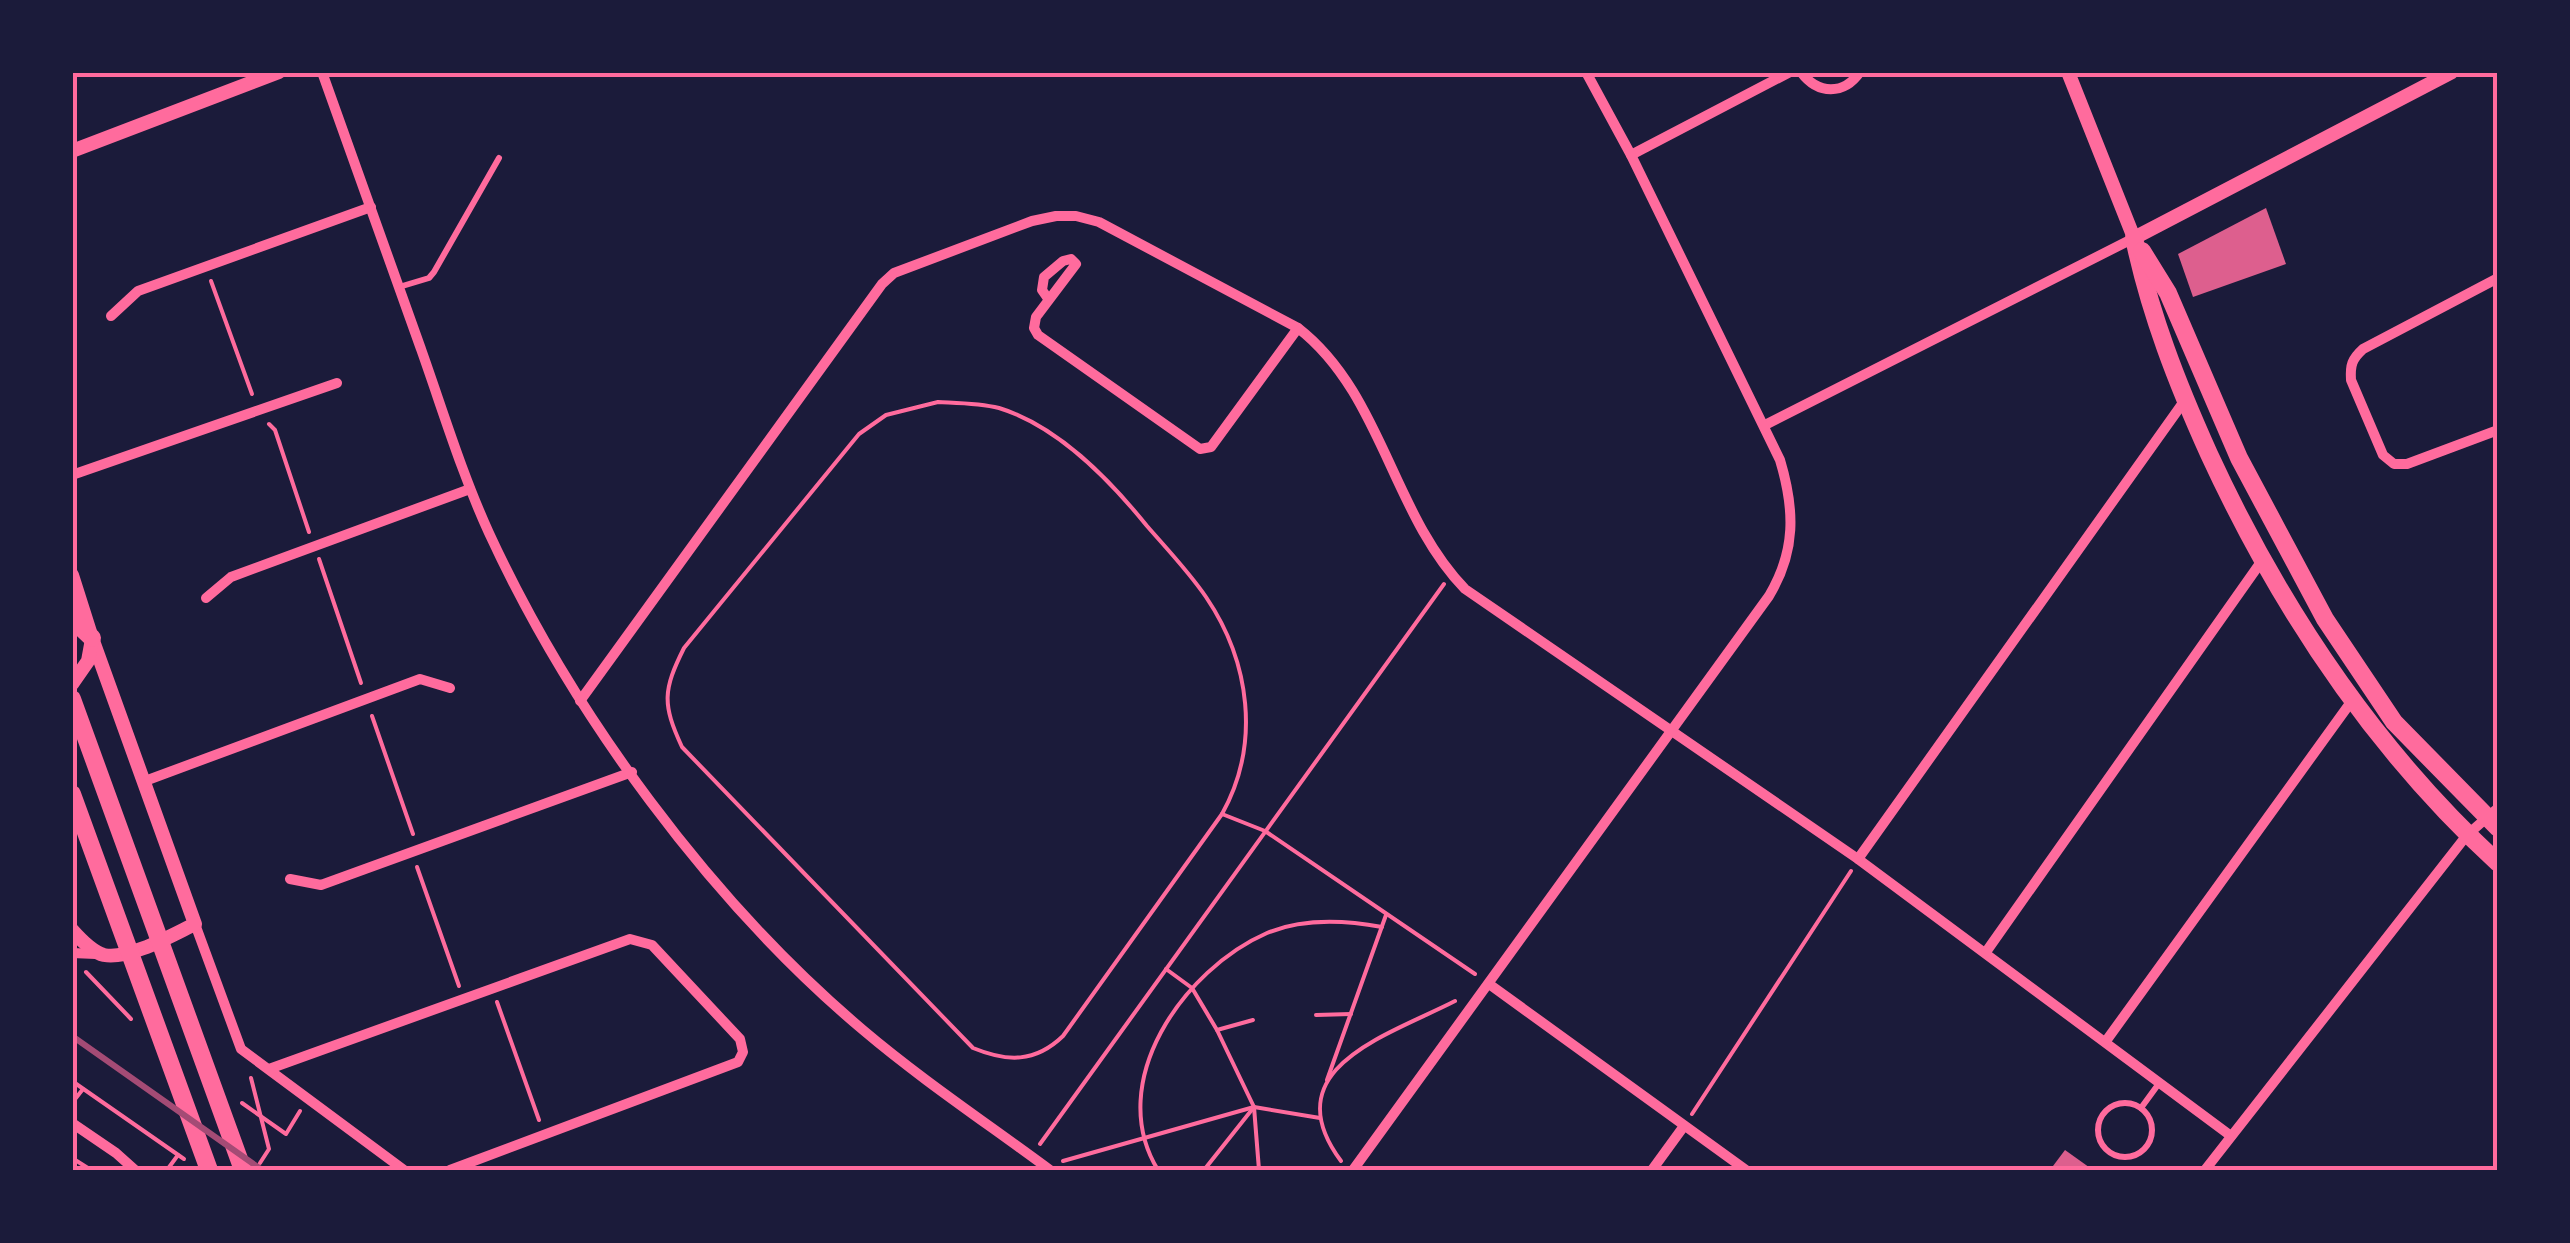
<svg xmlns="http://www.w3.org/2000/svg" width="2570" height="1243" viewBox="0 0 2570 1243" font-family="'Noto Serif',serif">
  <rect width="100%" height="100%" fill="#1b1b3a"/>
  <g fill="#dd5f8e">
    <path d="M2266,208L2286,264L2193,297L2178,254Z"/>
    <path d="M2065,1150L2093,1170H2050Z"/>
  </g>
  <g fill="none" stroke-linecap="round" stroke-linejoin="round">
    <g stroke="#ff6b9d" stroke-width="4">
      <path d="M211,281L252,394"/>
      <path d="M938,402C958,403 979,403 999,408C1058,426 1109,479 1147,526C1167,549 1189,572 1206,597C1250,662 1261,744 1222,814L1063,1036C1035,1063 1007,1062 973,1048L682,747C662,704 663,690 684,648L859,434L886,415Z"/>
      <path d="M269,424L275,430L309,532"/>
      <path d="M319,559L361,683"/>
      <path d="M372,716L413,834"/>
      <path d="M1222,814L1265,831L1475,974"/>
      <path d="M417,867L459,986"/>
      <path d="M1166,969L1192,988L1217,1030L1254,1107L1259,1170"/>
      <path d="M86,972L131,1019"/>
      <path d="M497,1002L539,1120"/>
      <path d="M1316,1015L1351,1014"/>
      <path d="M1217,1030L1253,1020"/>
      <path d="M251,1078L269,1149L260,1163"/>
      <path d="M1327,1080L1386,915"/>
      <path d="M72,1081L184,1159"/>
      <path d="M72,1103L83,1089"/>
      <path d="M242,1103L286,1134L300,1111"/>
      <path d="M1692,1114L1851,871"/>
      <path d="M1040,1144L1444,584"/>
      <path d="M72,1158L91,1170"/>
      <path d="M1063,1161L1254,1107L1320,1118"/>
      <path d="M1341,1161C1272,1068 1389,1035 1455,1001"/>
      <path d="M167,1170L178,1155"/>
      <path d="M1158,1170C1104,1082 1184,969 1267,933C1303,918 1344,920 1382,927"/>
      <path d="M1204,1170L1254,1107"/>
    </g>
    <g stroke="#ff6b9d" stroke-width="6">
      <path d="M399,287L429,278L434,272L499,158"/>
      <circle cx="2125" cy="1130" r="27"/>
      <path d="M2141,1108L2160,1082"/>
    </g>
    <g stroke="#ff6b9d" stroke-width="10">
      <path d="M322,72C355,165 388,257 421,349C443,411 462,474 489,533C572,713 711,902 863,1030C922,1080 988,1124 1050,1170"/>
      <path d="M1801,72C1818,95 1844,95 1860,72"/>
      <path d="M1631,155L1790,72"/>
      <path d="M2498,278L2363,349C2352,359 2350,365 2351,380L2383,455L2394,464H2407L2498,430"/>
      <path d="M1049,300L1042,290L1044,277L1063,261L1071,259L1076,264L1036,317L1034,328L1038,335L1200,449L1211,447L1298,328"/>
      <path d="M111,316L138,291L371,207"/>
      <path d="M1765,425L2134,238"/>
      <path d="M72,475L337,383"/>
      <path d="M206,598L231,577L470,489"/>
      <path d="M580,701L882,284L894,273L1032,221L1056,216H1076L1099,222L1298,328C1382,393 1392,514 1465,589L1858,859L2231,1136"/>
      <path d="M145,781L420,679L450,688"/>
      <path d="M1858,859L2185,400"/>
      <path d="M290,879L321,885L632,772"/>
      <path d="M195,924L241,1049L404,1170"/>
      <path d="M1986,952L2261,562"/>
      <path d="M72,953L96,954"/>
      <path d="M1489,984L1746,1170"/>
      <path d="M2106,1041L2351,702"/>
      <path d="M269,1069L630,939L652,945L740,1039L743,1052L738,1062L450,1170"/>
      <path d="M72,1123L116,1153L135,1170"/>
      <path d="M1353,1170L1769,596C1796,551 1795,510 1780,460L1631,155L1586,72"/>
      <path d="M1652,1170L1684,1126"/>
      <path d="M2205,1170L2467,835L2498,808"/>
    </g>
    <g stroke="#ff6b9d" stroke-width="14">
      <path d="M2068,72L2134,238L2452,72"/>
      <path d="M72,151L279,72"/>
      <path d="M72,575L92,638L195,924C174,934 129,960 104,955C92,952 80,939 72,930"/>
      <path d="M72,684L88,661L92,639"/>
    </g>
    <g stroke="#ff6b9d" stroke-width="18">
      <path d="M2134,238C2150,314 2177,383 2209,454C2280,608 2372,747 2498,863"/>
      <path d="M2142,251L2168,293L2239,458L2325,619L2394,722L2498,828"/>
    </g>
    <g stroke="#ff6b9d" stroke-width="18">
      <path d="M72,619L92,638"/>
      <path d="M72,699L243,1170"/>
      <path d="M72,794L209,1170"/>
    </g>
    <path stroke="#a44b75" stroke-width="6" d="M72,1036L262,1170"/>
  </g>
  <rect width="2570" height="1243" fill="none" stroke="#1b1b3a" stroke-width="150"/>
  <rect x="75" y="75" width="2420" height="1093" fill="none" stroke="#ff6b9d" stroke-width="4"/>
</svg>
